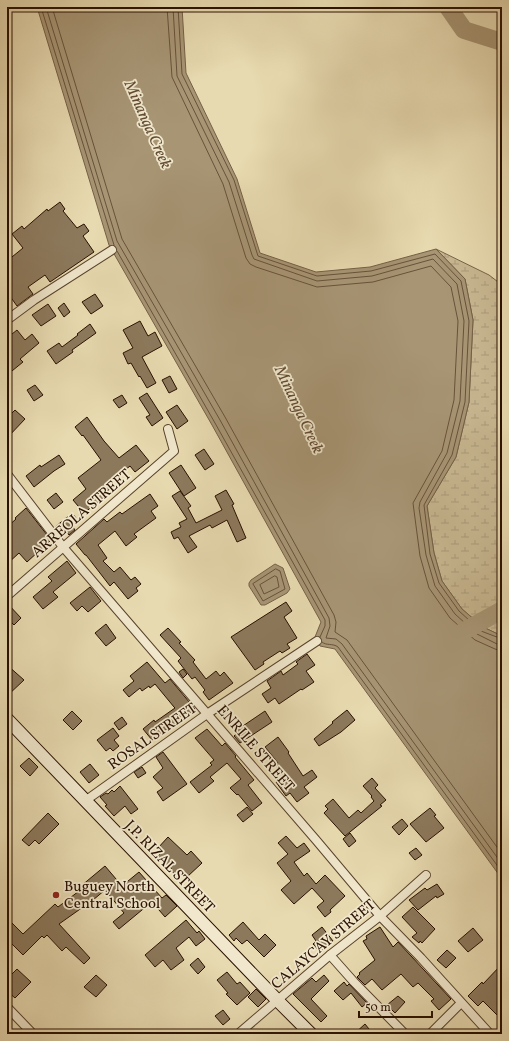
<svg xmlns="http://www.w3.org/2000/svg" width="509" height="1041" viewBox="0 0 509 1041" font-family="Vollkorn,serif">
  <defs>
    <pattern id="wetland-marsh" width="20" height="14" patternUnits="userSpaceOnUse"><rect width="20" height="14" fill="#c8b892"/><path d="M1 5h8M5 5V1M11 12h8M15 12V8" fill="none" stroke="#ac9d7c"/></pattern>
  </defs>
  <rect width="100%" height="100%" fill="#e8dab0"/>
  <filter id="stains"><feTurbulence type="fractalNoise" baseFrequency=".005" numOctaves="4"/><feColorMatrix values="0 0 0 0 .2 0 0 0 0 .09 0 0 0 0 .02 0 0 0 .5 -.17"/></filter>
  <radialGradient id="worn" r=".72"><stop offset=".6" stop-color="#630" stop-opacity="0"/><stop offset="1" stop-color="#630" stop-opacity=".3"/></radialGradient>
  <path fill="url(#wetland-marsh)" stroke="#786449" d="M436,249L489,275L502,285V636L483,627L462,609L442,581L434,553L427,506L456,457L469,402L473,320L465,279Z"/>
  <g fill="#a79574" stroke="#756046">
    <path d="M37,7H182L186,73L237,179L260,253L316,272L370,267L436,249L465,279L473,320L469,402L456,457L427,506L434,553L442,581L462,609L483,627L502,636V879L335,649L320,646L315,637L321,622L212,425L109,245Z"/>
    <path d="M275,564L283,568L290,589L287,593L265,605H261L249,586V583L251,580Z"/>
  </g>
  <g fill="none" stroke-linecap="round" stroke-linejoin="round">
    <g stroke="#68523a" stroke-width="1">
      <path d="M41,7L114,245"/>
      <path d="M46,7L117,241L220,420L329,618L330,626L326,638L336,639L342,644L502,864"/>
      <path d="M52,7L122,239L225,417L334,615L336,622L335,632L347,640L502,854"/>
      <path d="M167,7L172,77L223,184L246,258L250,264L256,267L317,287L373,282L431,266L451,287L458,321L454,400L442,451L413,503L420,556L429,588L450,618L475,640L495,649L502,651"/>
      <path d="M173,7L177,76L229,182L252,255L254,259L317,281L372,276L433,259L457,284L464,321L460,401L447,453L420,502L419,508L426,555L435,586L455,614L477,634L497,644L502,645"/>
      <path d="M178,7L182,74L234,180L258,256L317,276L371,271L435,254L461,281L469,321L465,402L452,455L424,505L430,554L439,583L459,611L481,631L502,639"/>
      <path d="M117,251L215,423L325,620V626L320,637"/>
      <path d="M276,569L280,571L285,589L263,601L253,584Z"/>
      <path d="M275,576L277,577L279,587L264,594L260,585Z"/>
      <path d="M322,642C326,646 333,643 338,647L502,872"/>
    </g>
    <g stroke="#a79574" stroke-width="18">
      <path d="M448,7L464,30L502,42"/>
      <path d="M457,635L502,610"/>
    </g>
  </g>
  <g fill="#8c795c" stroke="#291000">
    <path d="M60,202L65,209L63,211L77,228L84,224L89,231L83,236L94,252L50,282L45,275L28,287L33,294L17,306L7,292V261L23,248L12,234L22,226L24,229L47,209L48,211Z"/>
    <path d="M95,294L103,306L91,314L82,302Z"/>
    <path d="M64,303L70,312L64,317L58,308Z"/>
    <path d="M48,304L56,316L41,326L32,315Z"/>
    <path d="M140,321L148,336L155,332L162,346L142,357L156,383L147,388L140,376L139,377L131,363L128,364L123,353L133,348L123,330Z"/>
    <path d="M90,324L96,333L72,350L73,352L56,364L47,351L59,343L62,347L78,335L77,334Z"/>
    <path d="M17,330L25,340L32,334L39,343L20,359L23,362L7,375V338Z"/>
    <path d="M170,376L177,389L169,393L162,380Z"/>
    <path d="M35,385L43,395L34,401L27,390Z"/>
    <path d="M147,393L163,418L152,426L146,417L150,415L139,398Z"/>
    <path d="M122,395L127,403L119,408L113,400Z"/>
    <path d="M177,405L188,421L177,429L166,412Z"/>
    <path d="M15,410L25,419L7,438V418Z"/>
    <path d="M87,417L104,441L119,458L136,445L149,461L135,472L130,466L107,485L110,489L105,492L107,495L84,513L73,500L86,489L78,478L101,460L83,435L82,436L75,427Z"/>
    <path d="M204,449L214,464L205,470L195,455Z"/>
    <path d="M59,455L65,464L54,471L34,487L26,476L40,465L41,467Z"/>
    <path d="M181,465L196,488L184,496L169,473Z"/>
    <path d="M226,490L234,504L232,505L246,538L237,542L227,520L212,528L210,525L189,536L197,547L188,553L178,537L174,539L171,532L181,527L179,523L187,519L172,496L180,491L191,506L188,508L196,523L222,510L215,496Z"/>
    <path d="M56,493L63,502L54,509L47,500Z"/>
    <path d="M150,494L158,506L151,511L156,518L134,534L137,537L126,546L115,531L98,545L107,558L103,561L114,572L120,567L131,580L135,577L141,584L136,588L138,591L128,599L114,582L110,586L86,555H85L76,544L104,519L107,522L120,512L122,514Z"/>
    <path d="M26,508L51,540L27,562L19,553L7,564V527L16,519L15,518Z"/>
    <path d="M72,513L76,518L70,523L75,530L69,535L65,530L59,533L55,527Z"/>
    <path d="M67,561L76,573L53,592L58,597L43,609L33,597L52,581L48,577Z"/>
    <path d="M90,587L101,601L88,612L82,606L77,611L70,603Z"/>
    <path d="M286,602L292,611L284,617L297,638L287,644L290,648L282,653L280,651L263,662L264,664L255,670L231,637Z"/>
    <path d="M7,603L21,618L14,625L7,618Z"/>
    <path d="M106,624L116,638L106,646L95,633Z"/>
    <path d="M168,628L181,642L179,643L195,660L193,662L206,679L216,671L220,676L224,672L233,683L209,700L203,692L205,690L195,677L192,679L178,661L181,658L160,635Z"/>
    <path d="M307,654L315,665L306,671L314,682L302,690L301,689L279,704L275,698L268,703L262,694L271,688L267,681L281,671L283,675L298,664L296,662Z"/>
    <path d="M147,662L165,683L170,679L195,709L152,740L143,729L154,720L155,722L175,708L174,707L155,684L150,688L149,686L142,691L140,688L129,697L123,690L134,681L130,676Z"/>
    <path d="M7,665L24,680L7,696Z"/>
    <path d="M183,669L187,674L183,678L179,672Z"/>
    <path d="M347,710L355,720L341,732L319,746L314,739L333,723L332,722Z"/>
    <path d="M72,711L82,721L73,730L63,720Z"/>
    <path d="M265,711L272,722L240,743L234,736L236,734L234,732Z"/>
    <path d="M122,717L127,724L119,730L114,723Z"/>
    <path d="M113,728L119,736L114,740L119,746L113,751L110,748L106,751L97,740Z"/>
    <path d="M207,729L222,746L225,743L236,756L235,757L254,780L248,785L262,803L252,811L238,794L237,795L230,788L241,779L227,763L210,777L214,781L199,793L190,782L212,765L210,763L214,760L195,738Z"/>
    <path d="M278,737L289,752L288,753L303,776L312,770L317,777L304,787L309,793L297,802L290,793L286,796L276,782L283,776L275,764L278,763L265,747Z"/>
    <path d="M163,752L187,784L163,801L157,792L163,788L153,777L163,768L156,757Z"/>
    <path d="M29,758L38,767L30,776L20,766Z"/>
    <path d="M90,764L99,775L89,783L80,772Z"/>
    <path d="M142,767L146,773L138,778L134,772Z"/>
    <path d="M372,778L378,785L375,788L386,800L380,805L382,806L345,836L324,813L328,809L325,806L333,799L349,818L358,810L361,813L374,801L371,797L372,796L363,786Z"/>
    <path d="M120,786L138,809L131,814L125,806L114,816L105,806L107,805L100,797L106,793L108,794L112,790L114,792Z"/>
    <path d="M247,807L253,814L243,822L237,815Z"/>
    <path d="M430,808L436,815L434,816L444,828L426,842L410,824Z"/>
    <path d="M48,813L59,824L39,844L35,840L29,846L22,840Z"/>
    <path d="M402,819L408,826L399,835L392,827Z"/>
    <path d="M350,833L356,841L349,847L343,839Z"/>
    <path d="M286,836L297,848L304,843L310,851L294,862L304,876L307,873L316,884L325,875L345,896L330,910L331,912L325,917L317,907L324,901L312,888L294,904L281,890L291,881L277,863L288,854L278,843Z"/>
    <path d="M168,837L187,855L191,851L202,863L187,877L182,873L177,877L171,870L172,869L158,856L161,853L157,849Z"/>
    <path d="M416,848L422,855L415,860L409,853Z"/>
    <path d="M105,866L122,886L139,872L162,898L166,895L177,906L165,917L153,903L149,906L148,905L119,929L113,922L124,913L105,890L93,900L59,924L90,958L84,964L66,947L62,951L47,935L44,938L42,936L23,955L7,939V918L23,934L55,904L58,907L83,888L81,886Z"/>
    <path d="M437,884L444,894L437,898L436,896L418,910L409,900L425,888L427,890Z"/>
    <path d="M413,907L435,929L422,943L420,941L419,943L412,937L417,933L402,917Z"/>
    <path d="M186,920L197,933L199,931L205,939L196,946L189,937L176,948L184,960L171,970L163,960L155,967L145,955Z"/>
    <path d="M243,922L259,940L265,934L276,945L264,957L247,940L242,944L236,938L234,941L229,935Z"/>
    <path d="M322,927L333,941L320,952L313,944L316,941L312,935Z"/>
    <path d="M380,927L393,947L398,942L451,999L439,1010L431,1001L434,999L418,983L413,987L401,974L382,990L372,979L365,985L357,977L360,974L359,973L375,960L363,941L367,939L366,936Z"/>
    <path d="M473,928L483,940L468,952L458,941Z"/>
    <path d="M447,950L456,958L446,968L437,960Z"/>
    <path d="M198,958L205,967L198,974L190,965Z"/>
    <path d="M502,964V1020L483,1001L478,1006L468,996L482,982L483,984Z"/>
    <path d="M17,969L31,982L15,998L7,991V979Z"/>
    <path d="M227,972L237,984L240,982L250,993L237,1005L226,994L228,993L217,980Z"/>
    <path d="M96,975L107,985L96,997L84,987Z"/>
    <path d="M324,975L329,981L311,999L327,1016L321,1022L293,994L312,978L316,982Z"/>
    <path d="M344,982L347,986L349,984L367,1003L362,1007L351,993L343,1000L334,991Z"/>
    <path d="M256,989L266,999L258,1007L248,997Z"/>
    <path d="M398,996L405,1002L395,1013L387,1005Z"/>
    <path d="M223,1010L230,1019L223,1025L215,1016Z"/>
    <path d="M365,1024L373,1034H354Z"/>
  </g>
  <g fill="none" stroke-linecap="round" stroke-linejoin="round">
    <defs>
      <g id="street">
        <path d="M7,320L34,300L112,250"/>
        <path d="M7,474L63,547L316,840L380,916L421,958L490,1034"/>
        <path d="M7,596L174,451L168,429"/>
        <path d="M85,801L207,714L317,641"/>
        <path d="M330,955L354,982L405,1034"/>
        <path d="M7,1007L33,1034"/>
        <path d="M238,1034L330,955L380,916L426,875"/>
        <path d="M430,1034L461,1003"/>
      </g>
      <path id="secondary" d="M7,719L278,1001L311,1034"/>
    </defs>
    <use href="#street" stroke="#59422c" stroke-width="10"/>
    <use href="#secondary" stroke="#291000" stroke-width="14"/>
    <use href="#street" stroke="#f0e7cc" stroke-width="8"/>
    <use href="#secondary" stroke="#f0e7cc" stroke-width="12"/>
  </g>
  <circle fill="#8f2418" stroke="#f0e7cc" stroke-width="1.5" cx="56" cy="895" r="4"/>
  <g text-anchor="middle" stroke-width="3.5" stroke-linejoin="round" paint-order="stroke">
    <g font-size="15" fill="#291000" stroke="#f0e7cc">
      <text transform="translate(81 513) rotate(-41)" y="5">ARREOLA STREET</text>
      <text transform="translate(152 736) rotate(-35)" y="5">ROSAL STREET</text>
      <text transform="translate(256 748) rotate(49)" y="5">ENRILE STREET</text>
      <text transform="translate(170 866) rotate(46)" y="5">J.P. RIZAL STREET</text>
      <text transform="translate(323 944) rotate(-40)" y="5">CALAYCAY STREET</text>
    </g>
    <g font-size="15" fill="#291000" stroke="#f0e7cc" text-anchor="start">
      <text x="64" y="891">Buguey North<tspan x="64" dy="17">Central School</tspan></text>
    </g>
    <g font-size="16" font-style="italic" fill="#624c34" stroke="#f0e7cc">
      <text transform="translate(149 124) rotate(66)" y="6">Minanga Creek</text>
      <text transform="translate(300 409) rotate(65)" y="6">Minanga Creek</text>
    </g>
  </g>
  <rect width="509" height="1041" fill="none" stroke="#e8dab0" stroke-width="24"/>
  <rect x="8" y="8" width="493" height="1025" fill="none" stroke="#291000" stroke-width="2"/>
  <rect x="12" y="12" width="485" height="1017" fill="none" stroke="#291000"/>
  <path d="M359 1011v6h73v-6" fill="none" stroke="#291000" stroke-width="2"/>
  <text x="365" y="1011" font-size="12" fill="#291000" stroke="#f0e7cc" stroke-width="3" paint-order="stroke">50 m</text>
  <rect width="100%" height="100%" filter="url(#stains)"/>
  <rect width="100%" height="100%" fill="url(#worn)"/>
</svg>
